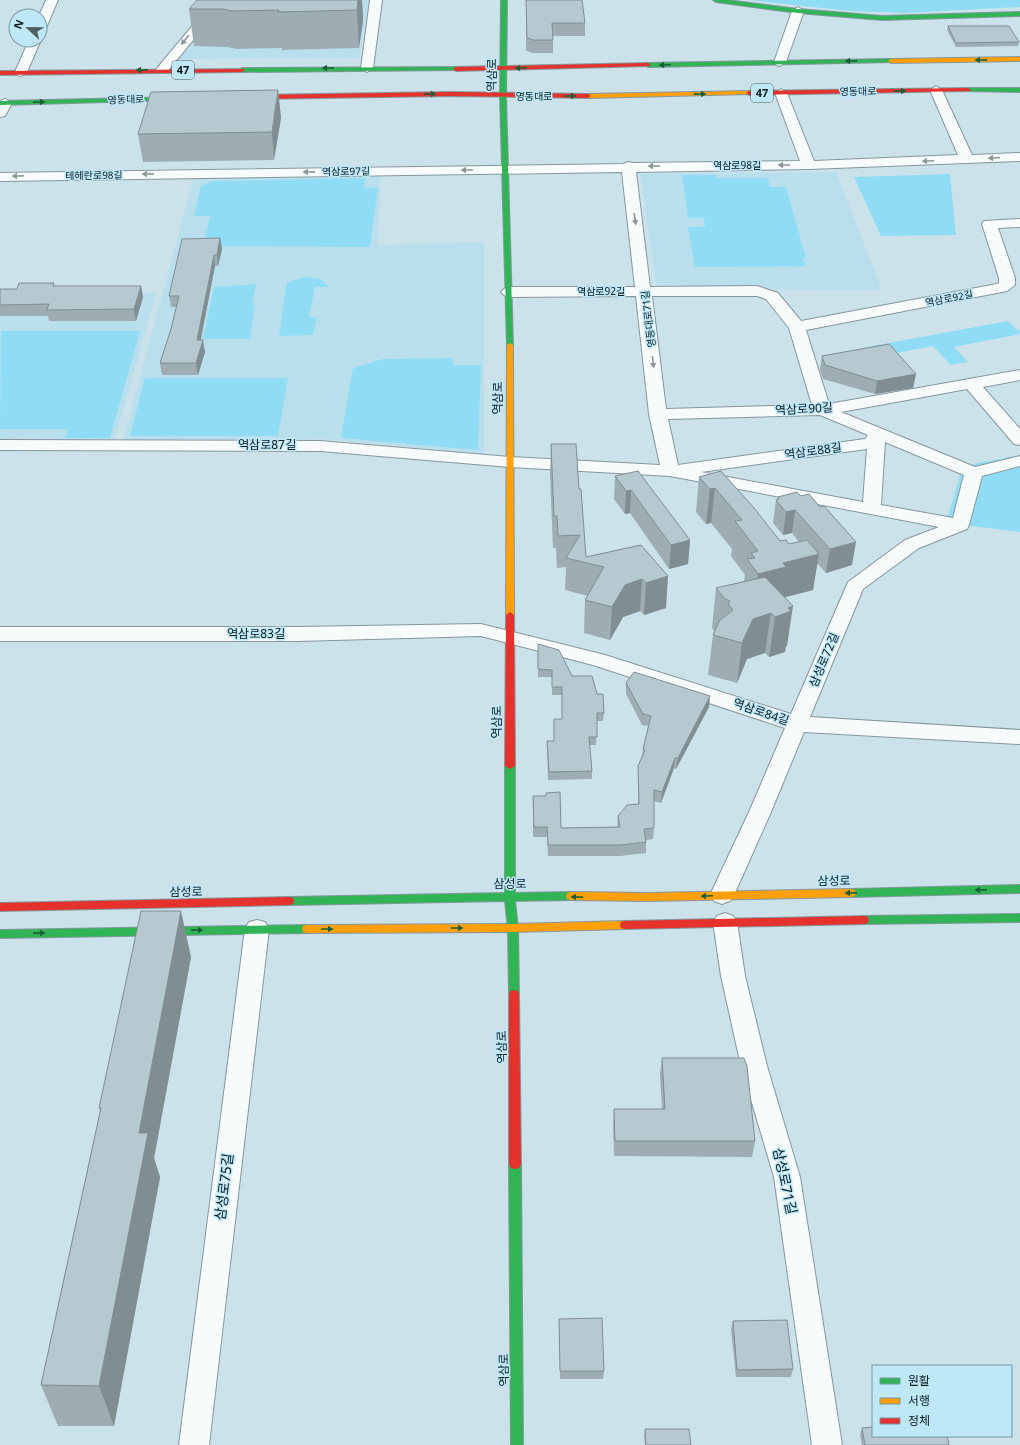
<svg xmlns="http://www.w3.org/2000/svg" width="1020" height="1445" viewBox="0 0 1020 1445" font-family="'Noto Sans','Noto Sans KR',sans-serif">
  <rect width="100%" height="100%" fill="#cbe2eb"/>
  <g fill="#b9dfed">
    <path d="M228,0H369L359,58L175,59Z"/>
    <path d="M836,172L882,290L657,288L640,174Z"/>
    <path d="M381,176L377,245L484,242V454L324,439L123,440L194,177Z"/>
    <path d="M0,293H156L115,439L0,440Z"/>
  </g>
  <g fill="#91dcf5">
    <path d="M749,0H1020V7L905,13L850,11Z"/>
    <path d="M950,174L956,235L881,236L854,177Z"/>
    <path d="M682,175H716V178H768L770,187H786L806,258H803L806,266L695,267L688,227H705L704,218H688Z"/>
    <path d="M365,178L364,188L378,187L370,247L203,246L210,216H194L201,186L213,181Z"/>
    <path d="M306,277L321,279L329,287H315L309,317H317L313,335L279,336L287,282Z"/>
    <path d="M256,284L252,305H255L250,339H203L214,287Z"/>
    <path d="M1008,321L1020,332V334L954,347L968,362L951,365L933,346L875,357L867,347Z"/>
    <path d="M1,331H140L110,438H65L68,429H0Z"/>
    <path d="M453,358V365H481L478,450L341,438L353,368L383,359Z"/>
    <path d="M145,378H288L278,436H130Z"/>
    <path d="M1020,455V532L946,523L963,466Z"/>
  </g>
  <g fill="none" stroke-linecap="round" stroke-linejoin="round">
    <defs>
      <g id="street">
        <path d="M46,0H58L46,28L40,32L39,16Z"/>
        <path d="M214,0H226L166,73H158L156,70L158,67Z"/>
        <path d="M370,0H382L373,68L367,72L361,68Z"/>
        <path d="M798,7L804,11L786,62L780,66L776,65L774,62L792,11Z"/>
        <path d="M40,38L41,40L27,72L21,76L17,75L15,72L29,40H40Z"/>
        <path d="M936,86L942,90L972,155L1020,153V161L809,169L636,172L650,287L757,286L778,293L801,321L997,284L999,283V278L982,224L984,221L1020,219V227L998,228L1015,278V285L1007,291L806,330L829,404L1020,370V380L983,387L1020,429V445L1014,444L967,389L841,412L975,467L1020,456V466L982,476L969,525L967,529L919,548L863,589L810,717L1020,730V744L804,732L771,812L734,895L730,901L722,904L714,901L710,895L749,812L785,728L593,665L481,636L297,641H0V627H297L481,624L605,655L791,714L848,582L905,540L939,527L670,476L510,467L320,451L0,450V440L320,441L510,457L660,465L649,414L636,296L509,297L504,295L501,292L504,289L509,287H635L622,172L0,181V173L623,164L628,162L633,163L800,161L775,93L781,89L787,93L814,161L958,155L930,90ZM652,296H757L766,299L789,328L812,405L666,409ZM820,415L868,435L865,439L678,465L668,419ZM885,442L964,475L953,518L881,505ZM867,449L863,502L701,472Z"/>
        <path d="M5,99L12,103L5,116L0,117V101Z"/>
        <path d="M725,913L733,916L737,922L745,976L767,1066L800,1177L842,1445H812L774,1177L741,1066L721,976L713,922L717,916Z"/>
        <path d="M257,920L265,922L269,929L209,1445H179L245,929L249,922Z"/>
      </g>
      <g id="fast">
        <path d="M501,0H507L506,96L513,345L510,347L507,345L500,96Z"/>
        <path d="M713,0H727L798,9L882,16L1020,12V16L882,20L798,13L716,2Z"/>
        <path d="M891,59L894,61L893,62L648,67L645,65L648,63Z"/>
        <path d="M456,67L459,69L458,70L242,72L239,70L242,68Z"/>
        <path d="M968,88H1020V92L966,91L965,90Z"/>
        <path d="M181,97L182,98L179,100L0,105V101Z"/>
        <path d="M510,763L515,766V893L571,892L575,893L576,896L575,899L571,900L515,901L518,928L519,994L518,997L514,998L510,997L509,994L508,928L505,901L289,905L285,904L284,901L285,898L289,897L505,893V766Z"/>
        <path d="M1020,885V893L851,897L847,896L846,893L847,890L851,889Z"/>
        <path d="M1020,914V922L864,924L860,923L859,920L860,917L864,916Z"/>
        <path d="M307,925L311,926L312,929L311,932L307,933L0,938V930Z"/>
        <path d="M515,1159L519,1160L521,1164L523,1445H511L509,1164L511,1160Z"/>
      </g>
      <g id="slow">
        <path d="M1020,57V61L891,63L888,61L891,59Z"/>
        <path d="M749,91L752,93L751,94L588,98L585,96L588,94Z"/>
        <path d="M510,343L513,345L514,615L510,618L506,615L507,345Z"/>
        <path d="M851,889L855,890L856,893L855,896L851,897L647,901L571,900L567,899L566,896L567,893L571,892L647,893Z"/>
        <path d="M625,921L629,922L630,925L629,928L625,929L513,932L307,933L303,932L302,929L303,926L307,925L513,924Z"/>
      </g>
      <g id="jam">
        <path d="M648,63L650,64V66L456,71L453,69L456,67Z"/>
        <path d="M244,69L245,70L242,72L0,75V71Z"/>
        <path d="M968,88L971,90L970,91L749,95L746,93L749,91Z"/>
        <path d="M450,92L588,94L591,96L588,98L450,96L249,99L246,97L249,95Z"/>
        <path d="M510,612L514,615L515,766L510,769L505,766L506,615Z"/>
        <path d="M289,897L293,898L294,901L293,904L289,905L0,911V903Z"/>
        <path d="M864,916L868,917L869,920L868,923L864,924L625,929L621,928L620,925L621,922L625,921Z"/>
        <path d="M514,990L518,991L519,994L521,1164L519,1168L515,1169L511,1168L509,1164V994L510,991Z"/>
      </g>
    </defs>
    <use href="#street" stroke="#85979d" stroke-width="2"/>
    <use href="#fast" stroke="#85979d" stroke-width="2"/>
    <use href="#slow" stroke="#85979d" stroke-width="2"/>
    <use href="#jam" stroke="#85979d" stroke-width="2"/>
    <use href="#street" fill="#f7fbfc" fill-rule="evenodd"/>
    <use href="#fast" fill="#30b455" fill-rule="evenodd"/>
    <use href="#slow" fill="#ff9f0a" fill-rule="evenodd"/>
    <use href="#jam" fill="#e5322d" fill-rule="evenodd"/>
  </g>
  <g fill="#9dadb3">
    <path d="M197,0H362L363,20L359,48L282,50V48L236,49L228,47L194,46L189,9Z"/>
    <path d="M526,0L585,23V36H553V53H533L526,51Z"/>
    <path d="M948,26L1019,42L1018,46L956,47L947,30Z"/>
    <path d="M278,90L281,118L274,160L143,162L138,134Z"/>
    <path d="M220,238L222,249L218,266H215L201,340L205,352L198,375H162L160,363L171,329L176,307H171L169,296Z"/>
    <path d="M54,283V286H141L143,297L136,321H49L48,316H0V289H17Z"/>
    <path d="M822,356L916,374L913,388L875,394L823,379L820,369Z"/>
    <path d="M551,444L579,489L586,557L641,545L666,608L644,615L640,611L623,617L610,640L584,633L585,600L588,596L565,590L566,567L557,568L556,548H553L550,475Z"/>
    <path d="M721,471L780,541L789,544L799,542L792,533L783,535L773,523L776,500L777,499L778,497L797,492L852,565L826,573L817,563L813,590L785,597L787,646H786L785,652L769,657L765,653L747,659L737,683L708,675L713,635L715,632L712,628L716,588L744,581L745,575L731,556L732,549L711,523L706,524L696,512L699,477Z"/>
    <path d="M615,476L690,540L688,564L669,569L630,513L625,514L614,499Z"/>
    <path d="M538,644L572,676L604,713L603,721H597L596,745H590L592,771V779L548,780L547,741H554L562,719V695H552V677H538Z"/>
    <path d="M626,683L709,707L676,769L674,768L661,803L654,801V828L653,839L646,840V853L620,856H548L547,837H533V796L561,828L617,827L618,816L638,804V766L642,757L643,749L648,726L642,725L626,694Z"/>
    <path d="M191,957L154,1158L160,1177L114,1426H58L41,1385L100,1111L99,1108Z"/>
    <path d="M662,1058L755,1141L752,1157L614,1156L613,1125L614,1109H662L660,1074Z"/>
    <path d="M559,1319L604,1371L603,1379H560Z"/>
    <path d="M733,1321L793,1369L791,1377H736L731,1329Z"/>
    <path d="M862,1428L949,1445H862L860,1435Z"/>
    <path d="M645,1429L691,1445H645L644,1436Z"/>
  </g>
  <g fill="#808d92">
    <path d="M358,0H362L363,20L359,48L357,10Z"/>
    <path d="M278,90L281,118L274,160L272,132Z"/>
    <path d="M220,238L222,249L218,266L217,255Z"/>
    <path d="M214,255L215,266L198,352L197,340Z"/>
    <path d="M141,286L143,297L136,321L134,309Z"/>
    <path d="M203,340L205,352L198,375L196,363Z"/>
    <path d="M916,374L913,388L875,394L877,381Z"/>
    <path d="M715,488L711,523L706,524L710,489Z"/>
    <path d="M631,490L630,513L625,514L626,491Z"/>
    <path d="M795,510L792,533L783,535L786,512Z"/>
    <path d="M690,540L688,564L669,569L671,545Z"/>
    <path d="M856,542L852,565L826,573L830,549Z"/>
    <path d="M819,554L813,590L782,598L753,609L758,574L783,563Z"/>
    <path d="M668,576L666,608L644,615L646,583Z"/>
    <path d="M642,579L640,611L623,617L610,640L612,607L625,585Z"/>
    <path d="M793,606L787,646H786L785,652L769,657L775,617L788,608Z"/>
    <path d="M771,613L765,653L747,659L737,683L742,643L753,619Z"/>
    <path d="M710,696L709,707L676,769L678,758Z"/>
    <path d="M675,758L674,768L661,803L662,792Z"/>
    <path d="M181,911L191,957L154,1158L160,1177L114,1426L99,1386L139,1133Z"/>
  </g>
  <g fill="#b7c9d0" stroke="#808d92">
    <path d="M197,0H358L357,10L278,12L279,10L232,11L223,9H189Z"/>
    <path d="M526,0H582L585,23H552L553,40H533L527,38Z"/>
    <path d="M948,26H1009L1019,42L956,43Z"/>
    <path d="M278,90L272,132L138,134L151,92Z"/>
    <path d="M220,238L217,255H214L197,340H203L196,363H160L171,329L179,296H169L182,239Z"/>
    <path d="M19,283H54L53,286H141L134,309L47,310L49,304L0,305V289H17Z"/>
    <path d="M889,344L916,374L877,381L825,365L822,356Z"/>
    <path d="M551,444H576L579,489H581L586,557L641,545L668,576L646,583L642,579L625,585L612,607L585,600L604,567L566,558L580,535L558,536L557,516H554Z"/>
    <path d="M638,471L690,540L671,545L631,490L626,491L615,476Z"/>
    <path d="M721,471L754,508L780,541L786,540L789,544L807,540L819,554L783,563L786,567L758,574L747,559L755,558L751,553L758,551L735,521L742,520L715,488L710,489L699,477Z"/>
    <path d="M797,492L801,496L809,494L820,507L824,506L856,542L830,549L795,510L786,512L776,500L779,499L778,497Z"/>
    <path d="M765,577L793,606L788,608L791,611L775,617L771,613L753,619L742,643L713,635L720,620L733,610L728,604L730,601L725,599L716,588Z"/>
    <path d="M538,644L559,650L572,676H592L597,694H603L604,713H597V737H589L592,771L549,772L547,741H554V719H562V687H552V670L538,669Z"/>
    <path d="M634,672L710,696L678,758H675L662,792L654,790V828L644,829L646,842L621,845H548L547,827H534L533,796H546V793L560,792L561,828L620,827L618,816L627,805L639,804L638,766L645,750L643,749L651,716L643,714L626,683Z"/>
    <path d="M141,911H181L139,1133H148L99,1386L41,1385L101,1108H99Z"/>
    <path d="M662,1058H744L747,1066L755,1141H615L614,1109H665Z"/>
    <path d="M602,1318L604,1371H560L559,1319Z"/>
    <path d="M787,1320L793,1369L737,1370L733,1321Z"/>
    <path d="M873,1427V1436H947L949,1445H865L862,1428Z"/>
    <path d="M645,1429H689L691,1445H646Z"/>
  </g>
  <defs><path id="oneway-solid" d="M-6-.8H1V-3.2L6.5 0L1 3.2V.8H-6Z"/></defs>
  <g fill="#8c9699">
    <use href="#oneway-solid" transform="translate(185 40) rotate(129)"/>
    <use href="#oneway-solid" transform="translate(994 158) rotate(177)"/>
    <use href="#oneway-solid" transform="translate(928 161) rotate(178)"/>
    <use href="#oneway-solid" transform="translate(784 165) rotate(180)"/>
    <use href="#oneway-solid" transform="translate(654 166) rotate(180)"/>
    <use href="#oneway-solid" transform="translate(467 170) rotate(180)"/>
    <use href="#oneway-solid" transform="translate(309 172) rotate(179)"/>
    <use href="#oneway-solid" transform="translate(148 174) rotate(179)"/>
    <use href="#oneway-solid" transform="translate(18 176) rotate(179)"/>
    <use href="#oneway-solid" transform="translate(635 219) rotate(82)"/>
    <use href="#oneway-solid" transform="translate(653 362) rotate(84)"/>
  </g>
  <g fill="#1b5f37">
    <use href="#oneway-solid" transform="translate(981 60) rotate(179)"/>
    <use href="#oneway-solid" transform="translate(851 61) rotate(179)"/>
    <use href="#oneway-solid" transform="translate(665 65) rotate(178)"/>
    <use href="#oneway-solid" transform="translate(328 68) rotate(179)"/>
    <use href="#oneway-solid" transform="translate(521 68) rotate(178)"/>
    <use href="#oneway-solid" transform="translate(142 70) rotate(179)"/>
    <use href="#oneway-solid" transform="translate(900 91) rotate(-1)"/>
    <use href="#oneway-solid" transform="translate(430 94) rotate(-1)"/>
    <use href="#oneway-solid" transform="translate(700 94) rotate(-1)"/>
    <use href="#oneway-solid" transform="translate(570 96)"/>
    <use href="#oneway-solid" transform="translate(39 102) rotate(-2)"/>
    <use href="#oneway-solid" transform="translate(981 890) rotate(179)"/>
    <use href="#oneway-solid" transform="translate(851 893) rotate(179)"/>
    <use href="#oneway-solid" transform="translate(707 896) rotate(178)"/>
    <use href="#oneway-solid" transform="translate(577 897) rotate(-179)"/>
    <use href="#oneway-solid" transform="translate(457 928)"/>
    <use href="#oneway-solid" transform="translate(327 929)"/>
    <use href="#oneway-solid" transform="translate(197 930) rotate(-1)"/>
    <use href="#oneway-solid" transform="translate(39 933) rotate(-1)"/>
  </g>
  <g text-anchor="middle" stroke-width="3" stroke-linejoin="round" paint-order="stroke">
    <g font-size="10" fill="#0a1a1f" stroke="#bee8f8">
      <text transform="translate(858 91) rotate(-1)" y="4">영동대로</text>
      <text x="534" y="100">영동대로</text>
      <text transform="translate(126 99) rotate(-2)" y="4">영동대로</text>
      <text x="737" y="169">역삼로98길</text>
      <text transform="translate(346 171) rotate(-1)" y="4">역삼로97길</text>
      <text transform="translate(94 175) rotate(-1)" y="4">테헤란로98길</text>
      <text x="601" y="295">역삼로92길</text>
      <text transform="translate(949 298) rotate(-11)" y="4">역삼로92길</text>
      <text transform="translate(648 319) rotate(-97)" y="4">영동대로71길</text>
    </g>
    <g fill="#bee8f8" stroke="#405860" stroke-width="1">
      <rect x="172" y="61" width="22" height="18" rx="3"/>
      <rect x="751" y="84" width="22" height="18" rx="3"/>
    </g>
    <g font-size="11" font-weight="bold" fill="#0a1a1f">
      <text x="183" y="74">47</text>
      <text x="762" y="97">47</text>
    </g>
    <g font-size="12" fill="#0a1a1f" stroke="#bee8f8">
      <text transform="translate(492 75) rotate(-89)" y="4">역삼로</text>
      <text transform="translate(498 398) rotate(-90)" y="4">역삼로</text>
      <text transform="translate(804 409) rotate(-3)" y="4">역삼로90길</text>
      <text x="267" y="449">역삼로87길</text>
      <text transform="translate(813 451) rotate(-8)" y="4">역삼로88길</text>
      <text x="256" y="638">역삼로83길</text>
      <text transform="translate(824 660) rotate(-67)" y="4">삼성로72길</text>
      <text transform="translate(761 712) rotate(19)" y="4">역삼로84길</text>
      <text transform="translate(497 722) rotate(-90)" y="4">역삼로</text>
      <text transform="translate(834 881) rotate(-1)" y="4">삼성로</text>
      <text x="510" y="888">삼성로</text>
      <text transform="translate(186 892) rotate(-1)" y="4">삼성로</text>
      <text transform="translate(502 1047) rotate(-91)" y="4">역삼로</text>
      <text transform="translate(504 1370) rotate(-91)" y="4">역삼로</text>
    </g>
    <g font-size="14" fill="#0a1a1f" stroke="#bee8f8">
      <text transform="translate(785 1181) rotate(78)" y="5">삼성로71길</text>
      <text transform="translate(224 1187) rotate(-83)" y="5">삼성로75길</text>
    </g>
  </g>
  <rect x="872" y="1365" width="140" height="72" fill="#bee8f8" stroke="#7696a1"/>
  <rect x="880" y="1378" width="20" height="6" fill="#30b455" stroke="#7696a1"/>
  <text x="908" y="1385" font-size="12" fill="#0a1a1f">원활</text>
  <rect x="880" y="1398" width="20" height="6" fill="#ff9f0a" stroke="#7696a1"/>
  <text x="908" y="1405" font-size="12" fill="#0a1a1f">서행</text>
  <rect x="880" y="1418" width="20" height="6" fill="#e5322d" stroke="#7696a1"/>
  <text x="908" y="1425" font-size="12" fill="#0a1a1f">정체</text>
  <g transform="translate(28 28) rotate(292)"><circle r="19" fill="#bee8f8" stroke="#7696a1"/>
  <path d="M0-3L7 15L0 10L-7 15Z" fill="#4e6066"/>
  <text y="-6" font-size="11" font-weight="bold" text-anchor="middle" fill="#0a1a1f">N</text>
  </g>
</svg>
